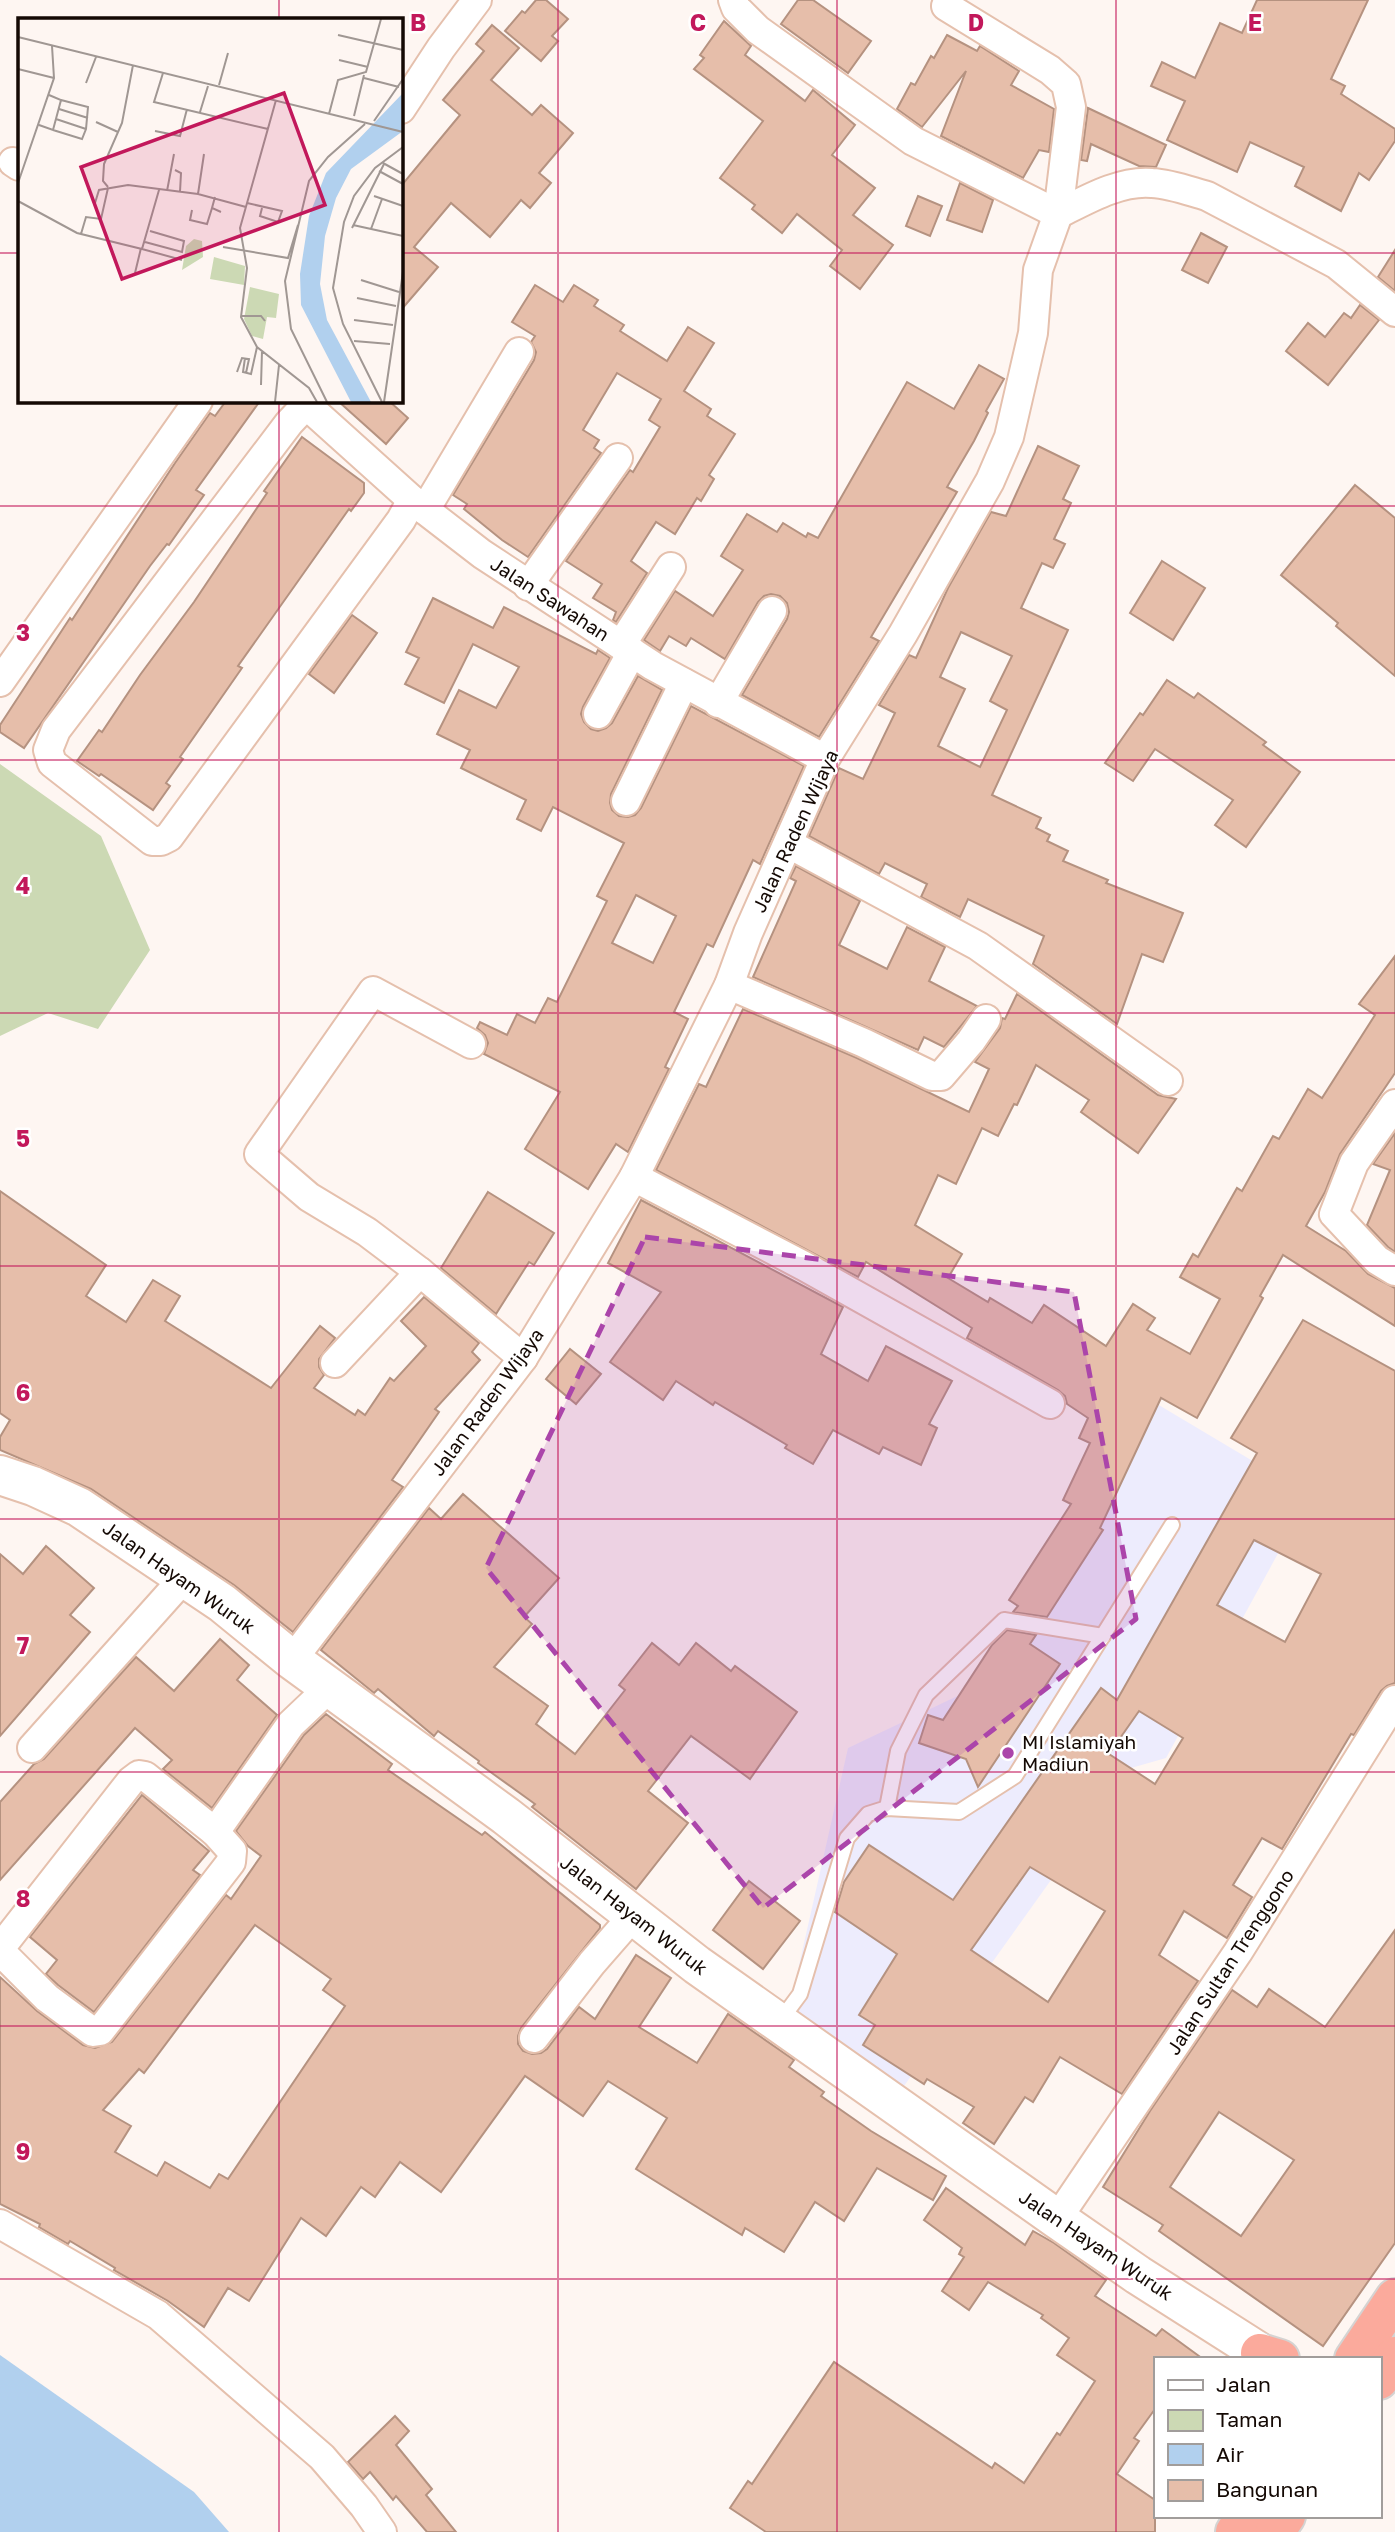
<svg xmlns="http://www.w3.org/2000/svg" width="1395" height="2532" viewBox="0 0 1395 2532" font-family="'Golos Text',sans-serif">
  <rect width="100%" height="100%" fill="#fef6f2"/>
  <path fill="#edecfd" d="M1147,1398L1310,1495L1166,1758L1131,1768L889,2107L784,2032L848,1748L970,1690L1035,1574L1077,1490Z"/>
  <path fill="#ccd9b4" d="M0,764L101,836L150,950L98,1029L48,1013L0,1036Z"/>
  <path fill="#b1d0ee" d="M0,2355L194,2492L229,2532H0Z"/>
  <g fill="#e6beaa" stroke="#b59280" stroke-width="2" fill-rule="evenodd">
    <path d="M536,0H546L568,19L552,36L558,41L541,61L505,31L522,11L525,13Z"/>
    <path d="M798,0H813L871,41L848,73L781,24Z"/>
    <path d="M1257,0H1368L1331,79L1345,86L1341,94L1395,129V141L1369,180L1359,173L1341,211L1295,186L1304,167L1250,142L1237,172L1167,140L1185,101L1151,86L1162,62L1195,78L1220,23L1242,33Z"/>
    <path d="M724,21L751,46L745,55L805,101L813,90L855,125L832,155L875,188L853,215L893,245L860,289L830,266L842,250L797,214L782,233L752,209L755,205L720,178L763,121L694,69L704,58L700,55Z"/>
    <path d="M492,25L519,48L491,80L532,115L541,105L573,133L539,173L551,183L530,208L521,200L490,237L451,203L414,247L438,267L401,310V186L460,115L443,100L484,51L476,44Z"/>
    <path d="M947,35L977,51L980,46L1019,71L1011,85L1054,109L1049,152L1039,150L1023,178L941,136L966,71L922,127L897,109L911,83L915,85L931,56L934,58Z"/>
    <path d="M1088,108L1166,145L1156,167L1139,166L1091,144L1087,161L1081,160Z"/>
    <path d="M960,183L993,200L982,232L947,220Z"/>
    <path d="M918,196L942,206L930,236L906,226Z"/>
    <path d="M1201,233L1227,247L1208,283L1182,270Z"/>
    <path d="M1395,250V291L1378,277Z"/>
    <path d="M535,285L563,302L574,285L598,300L594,306L624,325L620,331L667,361L688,327L714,343L684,391L711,409L707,416L735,434L709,475L714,479L701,501L697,498L675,534L656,522L631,561L647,573L616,622L613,620L616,612L593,598L602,584L566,561L630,470L633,472L660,427L649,420L661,399L617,373L583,430L599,440L594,448L601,453L528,557L502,540L464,509L467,504L453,495L534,360L536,352L531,342L535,336L512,322Z"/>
    <path d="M1360,305L1379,320L1328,385L1286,351L1308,323L1325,337L1344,313L1351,318Z"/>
    <path d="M979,365L1004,379L986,411L988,413L974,441L947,487L957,492L871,637L879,641L819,737L742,695L787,619L789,612L787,603L780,596L771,594L764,596L758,602L725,659L691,638L686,646L669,636L660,651L644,640L675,591L713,616L743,570L721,556L747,514L777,532L783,523L806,537L808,533L818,538L907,382L954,409Z"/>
    <path d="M226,401H260L196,490L204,495L169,545L167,544L150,566L24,748L0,732V725L70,618L72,620L175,463L210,413L215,416Z"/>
    <path d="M338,401H389L408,418L386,444Z"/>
    <path d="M302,437L364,483V493L351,511L349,509L238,666L242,668L180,757L183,759L166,783L170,786L153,810L101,774L99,776L77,761L99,730L102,732L140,675L194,602L267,493L264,491Z"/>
    <path d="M1038,446L1079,466L1063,499L1071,503L1054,539L1065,544L1053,568L1042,563L1021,608L1068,630L992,795L1041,818L1036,828L1050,835L1047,841L1068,851L1063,861L1108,880L1106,883L1183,913L1163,962L1142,954L1117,1024L1033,964L1044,936L968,899L960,917L921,897L927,884L885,863L879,874L809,836L839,768L863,779L895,713L879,705L909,655L916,658L948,588L991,512L1006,516ZM961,632L1012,656L990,701L1007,710L980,767L938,746L965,689L940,677Z"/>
    <path d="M1355,485L1395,518V676L1336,626L1338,623L1281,575Z"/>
    <path d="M1162,561L1205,588L1173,640L1130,613Z"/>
    <path d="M433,598L493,628L504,607L596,654L598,650L610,658L583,707L581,714L584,722L591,729L598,731L606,728L612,723L638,676L662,690L611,794L610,803L612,810L619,816L628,817L635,815L641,808L691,706L804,766L760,864L753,860L713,947L707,944L674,1012L688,1019L665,1067L669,1069L628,1152L616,1144L588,1189L525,1149L560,1092L484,1054L488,1043L485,1035L477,1028L480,1022L507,1035L517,1014L535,1023L548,998L557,1002L607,901L597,896L624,843L553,807L541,831L517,819L526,800L461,768L470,750L437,734L459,690L496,708L519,667L473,644L444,703L405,684L419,658L406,652ZM636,895L676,916L653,963L612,943Z"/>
    <path d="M352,615L377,633L334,693L309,674Z"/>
    <path d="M1167,680L1194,698L1198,693L1266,742L1263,745L1300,772L1246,847L1215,825L1233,800L1155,749L1133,781L1105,763L1140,713L1143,715Z"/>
    <path d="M796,866L860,901L839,945L887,969L907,927L945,947L929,981L977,1006L944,1047L924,1037L918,1050L753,977L796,881L790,878Z"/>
    <path d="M1395,956V1073L1340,1154L1325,1192L1306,1226L1346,1251L1368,1274L1395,1288V1326L1283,1255L1260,1296L1263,1298L1197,1418L1161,1398L1100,1528L1103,1530L1047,1617L1013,1612L1018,1606L1009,1600L1071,1504L1063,1500L1090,1443L1079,1438L1088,1418L1067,1404L1065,1396L1058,1390L967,1338L972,1328L866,1262L858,1277L656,1170L699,1084L706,1087L743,1009L857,1058L969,1112L989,1069L975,1062L1000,1028L1002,1018L1005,1019L1017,994L1158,1095L1176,1099L1138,1153L1081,1112L1089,1100L1036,1065L1017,1105L1014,1104L998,1136L982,1128L956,1184L938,1175L915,1225L962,1254L948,1278L988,1302L990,1298L1032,1323L1044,1305L1106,1346L1133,1304L1155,1318L1147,1330L1190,1354L1220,1299L1180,1277L1193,1254L1198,1257L1237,1188L1242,1191L1273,1136L1279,1139L1308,1089L1322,1098L1375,1015L1359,1004Z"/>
    <path d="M1395,1133V1252L1388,1247L1367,1225L1390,1170L1373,1164Z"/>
    <path d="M0,1191L106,1265L86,1296L126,1322L153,1280L180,1296L165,1321L271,1388L320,1326L335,1338L319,1359V1367L324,1375L314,1388L355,1415L358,1410L365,1415L390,1378L394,1381L426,1346L401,1321L424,1297L479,1343L472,1352L480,1360L435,1409L439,1412L392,1480L403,1487L293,1632L234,1585L91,1489L0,1450V1437L10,1420L0,1413Z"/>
    <path d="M488,1192L554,1233L534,1265L529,1262L496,1314L441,1268Z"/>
    <path d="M641,1200L843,1307L821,1354L868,1381L886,1346L952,1381L929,1424L937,1428L921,1465L883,1447L879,1454L833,1430L813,1464L785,1448L787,1445L715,1402L713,1405L676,1381L663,1400L610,1362L661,1292L608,1263Z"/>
    <path d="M1303,1320L1395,1371V1683L1387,1686L1381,1691L1354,1735L1351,1734L1282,1849L1262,1838L1233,1885L1252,1897L1227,1938L1184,1911L1159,1955L1198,1981L1122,2094L1060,2057L1033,2102L1025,2097L994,2144L963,2123L974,2107L927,2079L924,2084L863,2045L875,2025L859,2015L897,1954L835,1912L844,1882L869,1845L953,1900L1101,1688L1117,1700L1257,1453L1231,1438ZM1254,1540L1321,1574L1285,1642L1217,1605ZM1139,1711L1183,1738L1155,1784L1109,1754ZM1030,1867L1105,1911L1048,2002L971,1950Z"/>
    <path d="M570,1349L601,1374L576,1404L546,1379Z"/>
    <path d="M463,1494L559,1578L524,1617L532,1624L494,1667L548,1706L536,1724L575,1754L625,1690L619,1685L652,1643L679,1665L696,1643L731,1671L735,1666L797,1712L750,1779L691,1736L648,1791L688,1823L636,1889L532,1807L535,1804L478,1763L479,1761L438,1731L434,1736L378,1689L374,1693L321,1650L429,1508L441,1519Z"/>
    <path d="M46,1546L94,1588L70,1615L90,1632L0,1736V1554L23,1574Z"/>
    <path d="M1007,1630L1036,1635L1030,1644L1060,1664L978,1787L966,1759L919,1743L928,1715L943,1720L992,1645Z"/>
    <path d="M220,1639L249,1665L237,1680L277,1715L212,1808L163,1769L172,1760L135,1728L0,1880V1802L34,1764L44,1759L136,1657L174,1691Z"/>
    <path d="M326,1714L392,1764L388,1770L482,1835L485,1832L600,1925V1928L521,2028L518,2036V2044L523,2051L532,2054L541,2053L547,2049L579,2007L595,2019L636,1955L671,1978L639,2027L697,2063L728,2014L794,2060L789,2067L824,2092L821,2096L871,2131L946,2176L933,2200L877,2168L844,2221L815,2202L784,2252L745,2228L742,2235L636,2169L667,2118L608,2081L583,2116L525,2076L441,2192L400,2162L375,2197L361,2187L326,2236L301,2218L249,2301L228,2288L204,2327L168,2301L114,2270L115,2268L70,2241L68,2244L39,2227L40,2224L0,2204V1977L37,2011L83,2045L95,2048L112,2042L226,1895L231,1899L261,1856L248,1846L236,1831L304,1735ZM255,1925L331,1979L323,1990L345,2006L228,2179L219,2174L210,2188L165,2162L157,2176L115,2152L131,2126L103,2110L139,2069L144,2073Z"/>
    <path d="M142,1795L209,1851L193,1870L200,1875L94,2012L58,1985L46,1974L57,1960L30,1937Z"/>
    <path d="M749,1881L800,1921L763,1969L713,1930Z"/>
    <path d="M1395,1930V2243L1323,2346L1159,2231L1163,2225L1103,2187L1150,2111L1232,1990L1257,2007L1269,1989L1325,2027ZM1219,2112L1294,2160L1241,2236L1170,2187Z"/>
    <path d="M946,2188L1025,2245L1033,2231L1054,2243L1106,2280L1095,2296L1156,2336L1162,2329L1203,2359H1155V2409L1134,2438L1139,2441L1117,2474L1155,2500V2532H766L730,2508L748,2481L752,2484L834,2362L992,2468L995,2463L1024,2483L1057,2433L1060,2435L1095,2381L1057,2355L1069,2338L1041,2318L1043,2315L988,2282L969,2310L942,2291L964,2257L959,2254L962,2248L924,2220Z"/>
    <path d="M395,2416L409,2431L396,2445L432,2489L426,2495L456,2532H427L396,2496L393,2500L370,2472L363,2479L348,2462Z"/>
  </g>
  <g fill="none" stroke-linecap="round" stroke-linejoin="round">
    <defs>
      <g id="service">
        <path d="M887,1808L898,1751L926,1695L1004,1620L1103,1636"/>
        <path d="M780,2021L800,1994L847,1838L868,1814L887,1808L959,1812L1015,1776L1172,1525"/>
      </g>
      <g id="minor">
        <path d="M733,0L736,8L758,30L913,141L1058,214"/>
        <path d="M401,109L441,48L477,0"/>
        <path d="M13,162L19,166"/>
        <path d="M1058,214C1086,200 1120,180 1152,183C1171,184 1189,191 1207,196L1336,264L1395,312"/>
        <path d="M302,401L412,500L482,554L653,666L825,759"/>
        <path d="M306,405L289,423L56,730L48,750L52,763L152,841H161L169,837L401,520L412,500"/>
        <path d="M425,510L519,352"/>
        <path d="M528,586L618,458"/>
        <path d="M621,645L671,567"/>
        <path d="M0,682L198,401"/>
        <path d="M718,703L772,611"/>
        <path d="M598,714L632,652"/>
        <path d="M626,801L684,683"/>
        <path d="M789,844L978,946L1168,1081"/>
        <path d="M729,985L864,1043L932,1076H941L971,1041L986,1019"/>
        <path d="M1395,1104L1354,1163L1334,1214L1377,1260L1395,1271"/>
        <path d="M634,1177L804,1266L1050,1404"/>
        <path d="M420,1272L367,1232L309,1197L259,1154L373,991L471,1044"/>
        <path d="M335,1363L420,1272L523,1358"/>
        <path d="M292,1660L523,1358L634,1177L729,985L748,933L825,759L903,634L990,481L1009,437L1033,333L1038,270L1058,214L1071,107L1066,84L1050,70L946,6"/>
        <path d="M32,1748L184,1578"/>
        <path d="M139,1775L145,1776L215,1832L232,1851L231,1862L100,2031L93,2032L47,1998L0,1951L2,1946L131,1781Z"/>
        <path d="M215,1832L291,1724L331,1686"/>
        <path d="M534,2038L592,1963L633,1916"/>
        <path d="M1057,2219L1238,1952L1395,1700"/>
        <path d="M0,2224L158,2315L322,2457L364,2506L382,2532"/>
      </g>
      <path id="secondary" d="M0,1475L33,1486L79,1507L222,1603L292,1660L506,1816L697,1965L1057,2219L1138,2275L1270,2359"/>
      <g id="trunk">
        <path d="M1260,2353L1280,2359"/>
        <path d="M1354,2359L1395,2298"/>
        <path d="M1379,2380L1395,2356"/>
        <path d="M1235,2532L1246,2516"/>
        <path d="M1275,2532L1286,2516"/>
      </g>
    </defs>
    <use href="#service" stroke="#e5c0ad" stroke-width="18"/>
    <use href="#minor" stroke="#e5c0ad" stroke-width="32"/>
    <use href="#secondary" stroke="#e5c0ad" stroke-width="42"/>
    <use href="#trunk" stroke="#d5d3d2" stroke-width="42"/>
    <use href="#service" stroke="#fff" stroke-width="14"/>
    <use href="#minor" stroke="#fff" stroke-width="28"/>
    <use href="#secondary" stroke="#fff" stroke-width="38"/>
    <use href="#trunk" stroke="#fbaa9c" stroke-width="38"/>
  </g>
  <path fill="#ab45aa" fill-opacity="0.2" stroke="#ab45aa" stroke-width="5" stroke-dasharray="14 9" stroke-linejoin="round" d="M645,1237L1074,1292L1136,1619L763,1908L486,1568Z"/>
  <path fill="none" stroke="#c2185b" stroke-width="2" stroke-opacity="0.55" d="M279,0V19M558,0V2532M837,0V2532M1116,0V2532M0,253H19M401,253H1395M279,401V2532M0,506H1395M0,760H1395M0,1013H1395M0,1266H1395M0,1519H1395M0,1772H1395M0,2026H1395M0,2279H1395"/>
  <circle fill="#ab45aa" stroke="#fff" stroke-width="2.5" cx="1008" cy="1753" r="7"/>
  <g text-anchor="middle" stroke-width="5" stroke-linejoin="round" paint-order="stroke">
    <g font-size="19" fill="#140904" stroke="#fff">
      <text transform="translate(550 599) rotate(33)" y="7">Jalan Sawahan</text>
      <text transform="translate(795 831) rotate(-65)" y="7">Jalan Raden Wijaya</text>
      <text transform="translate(487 1402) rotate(-54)" y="7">Jalan Raden Wijaya</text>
      <text transform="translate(179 1577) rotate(35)" y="7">Jalan Hayam Wuruk</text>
      <text transform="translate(634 1915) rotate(38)" y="7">Jalan Hayam Wuruk</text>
      <text transform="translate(1230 1962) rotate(-57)" y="7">Jalan Sultan Trenggono</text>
      <text transform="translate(1096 2245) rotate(34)" y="7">Jalan Hayam Wuruk</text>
    </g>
    <g font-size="19" fill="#140904" stroke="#fff" text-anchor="start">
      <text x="1022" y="1749">MI Islamiyah<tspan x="1022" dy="22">Madiun</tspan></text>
    </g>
  </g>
  <g transform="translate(18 18)">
    <rect width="385" height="385" fill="#fef6f2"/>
    <path d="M176,221L184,223L185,239L164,252L168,228ZM196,239L227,248L226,267L192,261ZM232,269L261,276L258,300L249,299L245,321L234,318L226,301Z" fill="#ccd9b4"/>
    <path d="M385,75V113L333,151L318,180L307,218L302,266L309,302L353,384H333L283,287L282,256L291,198L308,155Z" fill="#b1d0ee"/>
    <path fill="none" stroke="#a09793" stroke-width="2" d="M320,17L385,32M0,19L385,114M321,42L350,49M0,51L36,60M145,55L136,84L250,111M346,60L381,69M68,65L78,39M201,67L210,35M258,82L222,210L229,250L223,299L239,329L291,370L299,384M41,91L70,100M182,94L190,68M311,96L320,62L348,54L363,1M336,98L346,57M38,101L68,111M356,103L385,61M78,104L100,114M21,107L35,112L43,82L31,77M35,112L64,121L68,111L70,89L43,82M137,113L162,118L169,91M365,145L385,156M157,152L163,155L162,174M361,153L385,166M0,165L36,60L34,28M90,169L85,163L86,146L104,105L115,47M149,173L156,136M180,176L186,136M356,178L385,188M197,179L194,190L203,194M0,183L59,215L124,231L141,172M77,185L81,172L110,167L180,176L228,189M229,185L264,193L260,204L242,198L244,190M174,192L172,202L189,206L194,190M335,207L385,218M334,210L366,146M353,211L364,181M63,216L68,199L83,201L90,170M127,224L164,234L166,223L132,213M205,229L270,240L280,207M124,231L164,242M117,255L123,230M343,262L381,274M339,280L378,288M223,298H243L247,303M336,302L375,307M336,323L372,326M227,340L225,354L233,356L239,329M219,354L224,340L231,341L228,355M243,367L244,333M257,384L261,347M309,384L273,311L267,263L291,163L310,139L347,106M364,384L325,306L315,270L326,204L336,178L357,150L385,129M366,384L385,254"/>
    <path fill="#c2185b" fill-opacity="0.15" stroke="#c2185b" stroke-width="3.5" d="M266,75L307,187L104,261L63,149Z"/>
    <rect width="385" height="385" fill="none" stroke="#140904" stroke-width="3.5"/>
  </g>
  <g font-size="23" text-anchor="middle" font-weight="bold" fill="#c2185b" stroke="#fff" stroke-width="5" stroke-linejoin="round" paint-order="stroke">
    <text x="418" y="31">B</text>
    <text x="698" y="31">C</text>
    <text x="976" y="31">D</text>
    <text x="1255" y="31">E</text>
    <text x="23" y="641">3</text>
    <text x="23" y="894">4</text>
    <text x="23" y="1147">5</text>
    <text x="23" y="1401">6</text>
    <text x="23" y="1654">7</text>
    <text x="23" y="1907">8</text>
    <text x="23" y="2160">9</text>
  </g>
  <rect x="1154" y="2357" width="228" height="161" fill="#ffffff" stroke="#a19d9b" stroke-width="2"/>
  <rect x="1168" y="2380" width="35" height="10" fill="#ffffff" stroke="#a19d9b" stroke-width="2"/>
  <text x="1216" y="2392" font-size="21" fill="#140904">Jalan</text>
  <rect x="1168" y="2410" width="35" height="21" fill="#ccd9b4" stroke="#a19d9b" stroke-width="2"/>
  <text x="1216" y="2427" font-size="21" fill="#140904">Taman</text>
  <rect x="1168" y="2444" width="35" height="21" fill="#b1d0ee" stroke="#a19d9b" stroke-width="2"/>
  <text x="1216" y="2462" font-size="21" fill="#140904">Air</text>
  <rect x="1168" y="2480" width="35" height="21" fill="#e6beaa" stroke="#a19d9b" stroke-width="2"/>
  <text x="1216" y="2497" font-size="21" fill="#140904">Bangunan</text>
</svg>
